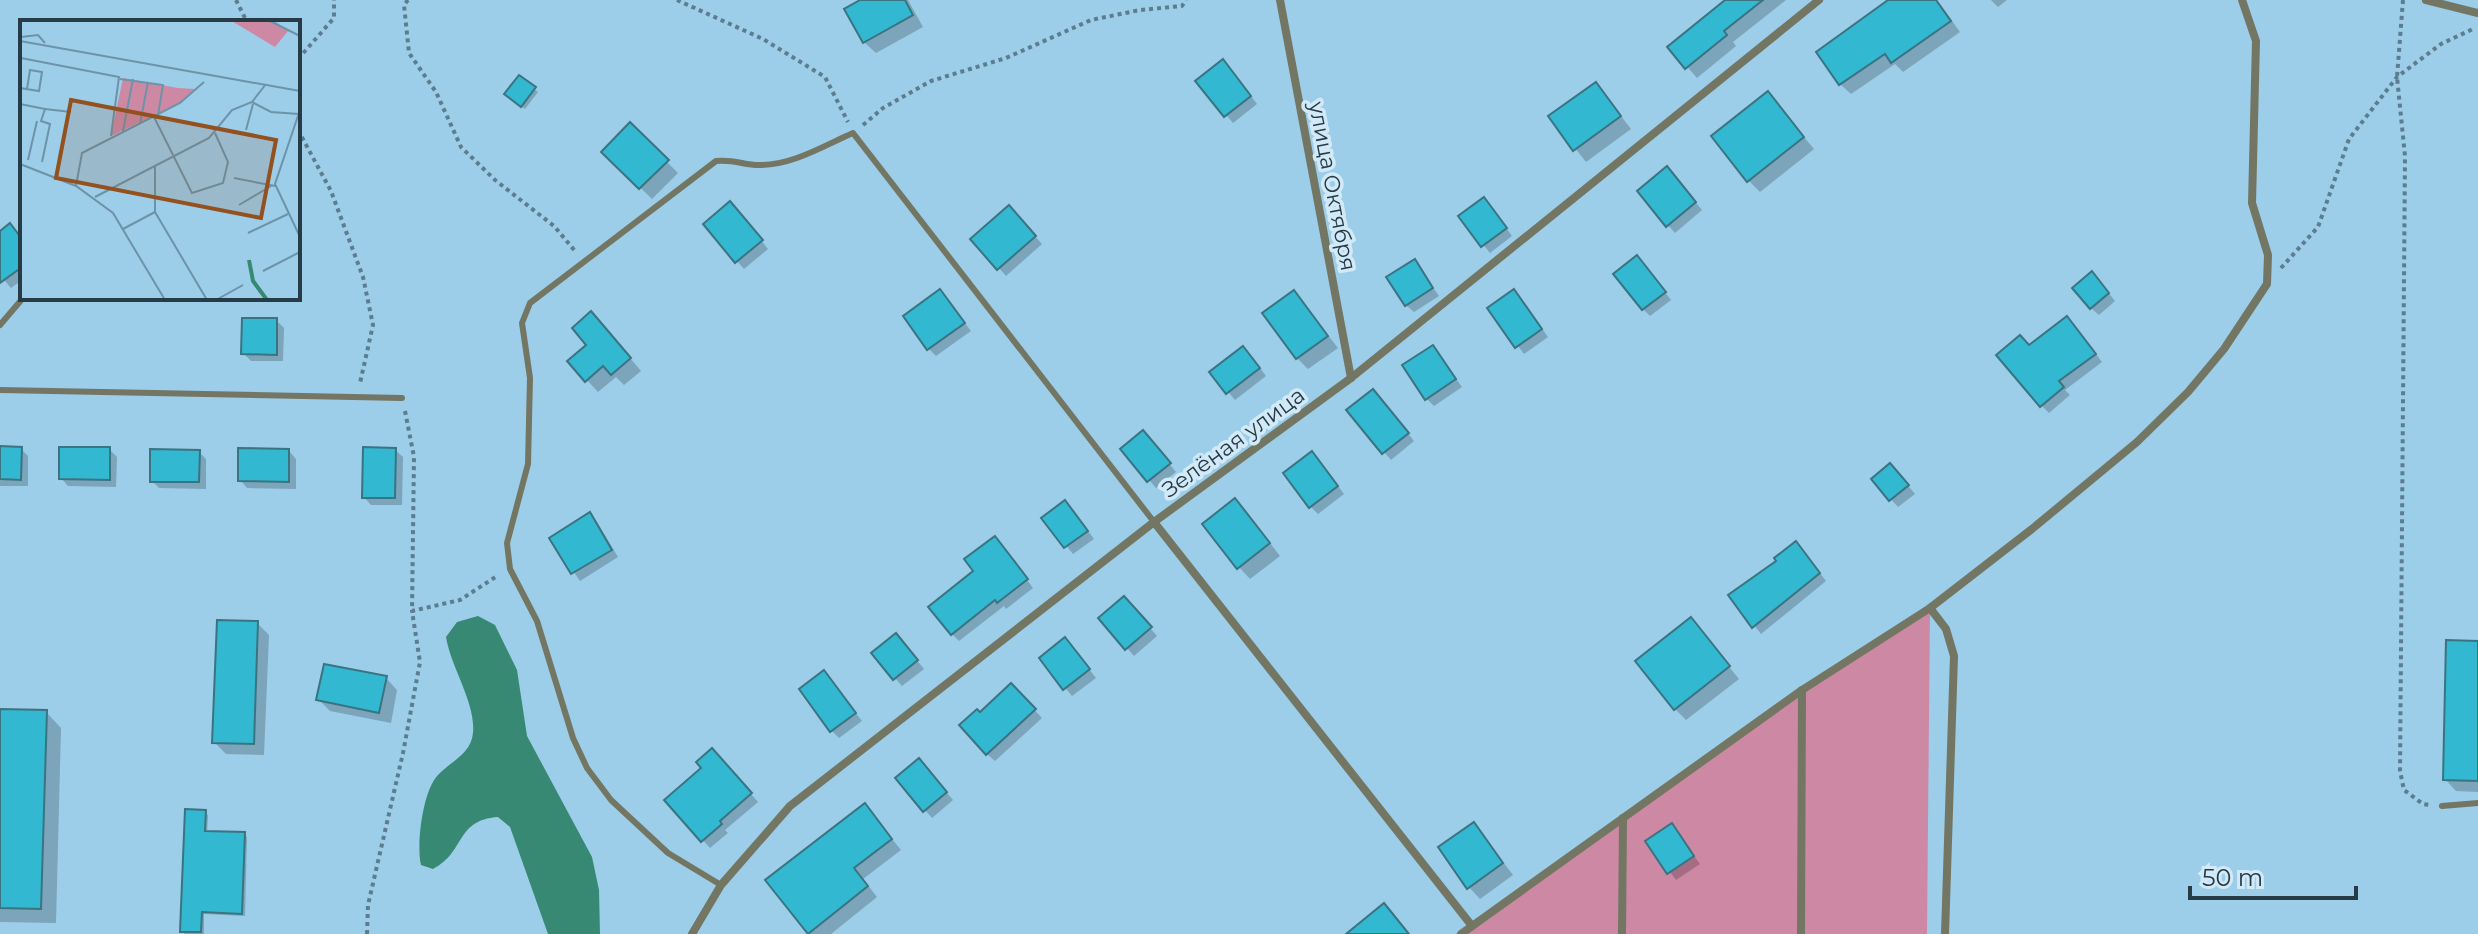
<svg xmlns="http://www.w3.org/2000/svg" width="2478" height="934" viewBox="0 0 2478 934" font-family="Montserrat,sans-serif">
  <rect width="100%" height="100%" fill="#9ccde9"/>
  <path fill="#cd89a4" d="M1930,608L1927,934H1461L1802,690Z"/>
  <path fill="#378974" d="M478,616L495,625L517,670L527,736L592,857L599,890L600,934H548L510,827L498,817C455,820 466,852 433,869L421,865C416,844 423,790 438,775C451,761 471,754 473,733C476,703 451,668 446,637L457,622Z"/>
  <g fill="#0003">
    <path d="M864,0H908L923,27L876,53L864,42Z"/>
    <path d="M1728,0H1786L1733,42L1736,46L1697,78L1670,47Z"/>
    <path d="M1891,0H1937L1960,32L1903,72L1895,64L1851,94L1840,84Z"/>
    <path d="M1991,0H2007L1998,7Z"/>
    <path d="M1230,69L1257,104L1233,123L1198,81Z"/>
    <path d="M1596,84L1631,129L1586,162L1551,117Z"/>
    <path d="M534,89L538,92L525,109L510,97Z"/>
    <path d="M1768,94L1814,149L1760,192L1748,180Z"/>
    <path d="M630,125L678,173L652,199L604,152Z"/>
    <path d="M1674,176L1702,210L1675,233L1668,225Z"/>
    <path d="M1491,207L1512,236L1490,253L1461,217Z"/>
    <path d="M738,211L768,249L744,269L737,261Z"/>
    <path d="M1016,215L1042,244L1006,276L999,268Z"/>
    <path d="M0,233L22,239V280L11,288L0,275Z"/>
    <path d="M1414,261L1439,296L1414,312L1406,305Z"/>
    <path d="M1644,265L1671,300L1650,316L1643,309Z"/>
    <path d="M2099,281L2115,301L2099,315L2091,308Z"/>
    <path d="M940,291L971,331L936,356L929,349Z"/>
    <path d="M1294,292L1338,348L1308,369L1297,358Z"/>
    <path d="M1521,299L1548,337L1524,354L1490,309Z"/>
    <path d="M276,320L284,328L283,361H251L243,353Z"/>
    <path d="M603,326L641,371L624,385L616,377L598,392L587,380L589,345Z"/>
    <path d="M2075,326L2102,362L2065,390L2070,395L2049,413L2042,406L2029,348Z"/>
    <path d="M1433,347L1462,387L1434,406L1426,398Z"/>
    <path d="M1251,356L1266,376L1235,400L1212,373Z"/>
    <path d="M1380,399L1414,441L1391,460L1349,411Z"/>
    <path d="M1150,440L1176,472L1156,488L1123,449Z"/>
    <path d="M0,448L21,449L28,456V486H0Z"/>
    <path d="M109,449L117,457L116,487L68,486L61,478Z"/>
    <path d="M395,450L403,457L402,505H371L364,497Z"/>
    <path d="M289,451L296,459V489L247,488L240,480Z"/>
    <path d="M199,452L206,459V489L159,488L152,481Z"/>
    <path d="M1319,461L1344,494L1318,514L1310,506Z"/>
    <path d="M1898,473L1915,494L1898,507L1874,480Z"/>
    <path d="M1072,510L1094,539L1073,554L1044,518Z"/>
    <path d="M1246,512L1280,556L1250,579L1239,567Z"/>
    <path d="M590,515L597,522L618,557L580,581L551,538Z"/>
    <path d="M1002,546L1033,588L1006,609L1004,606L959,641L952,634L976,572Z"/>
    <path d="M1803,551L1826,581L1761,634L1731,595L1779,561Z"/>
    <path d="M1131,606L1157,636L1134,656L1101,618Z"/>
    <path d="M1691,620L1739,679L1686,720L1675,709Z"/>
    <path d="M257,623L269,635L264,755L226,754L214,742Z"/>
    <path d="M903,643L924,669L902,686L874,653Z"/>
    <path d="M2478,643V792L2456,791L2445,779Z"/>
    <path d="M1072,647L1096,678L1072,696L1041,658Z"/>
    <path d="M824,673L862,721L839,738L831,730Z"/>
    <path d="M386,678L397,690L391,723L330,711L318,699Z"/>
    <path d="M1011,685L1042,718L995,761L987,754Z"/>
    <path d="M0,711L46,712L61,728L56,923L0,922Z"/>
    <path d="M719,758L758,802L725,830L728,833L710,848L667,800Z"/>
    <path d="M926,768L953,800L932,818L897,778Z"/>
    <path d="M865,806L901,850L863,879L877,897L831,934H811L768,880Z"/>
    <path d="M205,812L208,815L207,833L244,834L247,837L245,916L204,914V934H185L182,931Z"/>
    <path d="M1474,824L1513,875L1480,899L1469,887Z"/>
    <path d="M1672,826L1700,864L1676,880L1648,842Z"/>
  </g>
  <g fill="#33b8d1" stroke="#3a7481" stroke-width="2">
    <path d="M860,0H905L913,15L863,43L844,9Z"/>
    <path d="M1725,0H1763L1724,31L1727,35L1685,69L1667,47Z"/>
    <path d="M1888,0H1936L1951,21L1891,63L1885,54L1839,85L1816,52Z"/>
    <path d="M1223,59L1251,96L1224,117L1195,81Z"/>
    <path d="M519,75L536,87L521,107L504,94Z"/>
    <path d="M1596,82L1621,116L1573,151L1548,116Z"/>
    <path d="M1768,91L1804,137L1747,182L1711,136Z"/>
    <path d="M630,122L669,160L639,189L601,152Z"/>
    <path d="M1667,166L1696,202L1666,227L1637,191Z"/>
    <path d="M1484,197L1507,228L1481,247L1458,216Z"/>
    <path d="M730,201L763,240L735,263L703,224Z"/>
    <path d="M1009,205L1036,236L997,270L970,239Z"/>
    <path d="M10,223L22,239V267L0,283V231Z"/>
    <path d="M1637,255L1666,292L1642,310L1613,274Z"/>
    <path d="M1415,259L1433,288L1405,306L1386,277Z"/>
    <path d="M2092,271L2109,293L2090,309L2072,288Z"/>
    <path d="M940,289L965,323L927,350L903,316Z"/>
    <path d="M1514,289L1542,329L1515,348L1487,308Z"/>
    <path d="M1294,290L1328,336L1296,359L1262,313Z"/>
    <path d="M591,311L631,358L611,375L603,366L585,382L567,361L586,345L572,328Z"/>
    <path d="M2067,316L2096,354L2059,381L2064,387L2040,407L1996,355L2020,335L2029,345Z"/>
    <path d="M242,318H277V355L241,354Z"/>
    <path d="M1433,345L1456,379L1425,400L1402,365Z"/>
    <path d="M1243,346L1260,368L1226,394L1209,372Z"/>
    <path d="M1373,389L1409,433L1382,454L1346,410Z"/>
    <path d="M1143,430L1171,463L1147,482L1120,449Z"/>
    <path d="M0,446L22,447L21,480L0,479Z"/>
    <path d="M59,447H110V480L59,479Z"/>
    <path d="M363,447L396,448L395,498H362Z"/>
    <path d="M238,448L289,449V482L238,481Z"/>
    <path d="M150,449L200,450L199,482H150Z"/>
    <path d="M1312,451L1338,486L1309,508L1283,473Z"/>
    <path d="M1890,463L1909,485L1889,501L1871,479Z"/>
    <path d="M1235,498L1270,543L1237,569L1202,524Z"/>
    <path d="M1065,500L1088,531L1064,548L1041,518Z"/>
    <path d="M590,512L612,550L571,574L549,538Z"/>
    <path d="M995,536L1028,579L997,603L995,600L951,635L928,607L973,571L964,559Z"/>
    <path d="M1796,541L1820,573L1752,628L1728,595L1776,561L1774,558Z"/>
    <path d="M1124,596L1152,627L1125,650L1098,618Z"/>
    <path d="M1691,617L1730,666L1674,710L1635,661Z"/>
    <path d="M217,620L258,621L254,744L212,743Z"/>
    <path d="M896,633L918,660L893,680L871,653Z"/>
    <path d="M1065,637L1090,669L1063,690L1039,658Z"/>
    <path d="M2446,640L2478,641V781L2443,780Z"/>
    <path d="M324,664L387,676L379,713L316,700Z"/>
    <path d="M824,670L856,713L830,732L799,689Z"/>
    <path d="M1011,683L1036,709L986,755L959,725L977,709L980,712Z"/>
    <path d="M0,709L47,710L41,909L0,908Z"/>
    <path d="M712,748L752,793L720,821L722,824L701,842L664,800L701,768L696,762Z"/>
    <path d="M919,758L947,792L923,812L895,778Z"/>
    <path d="M865,803L892,839L854,868L868,886L808,934L765,880Z"/>
    <path d="M185,809L206,810L205,831L245,832L242,914L202,912L201,932H180Z"/>
    <path d="M1474,822L1503,863L1467,889L1438,847Z"/>
    <path d="M1672,823L1694,856L1667,874L1645,841Z"/>
    <path d="M1384,903L1409,934H1346Z"/>
  </g>
  <g fill="none" stroke-linecap="round" stroke-linejoin="round">
    <g stroke="#5c7d90" stroke-width="4" stroke-dasharray="4 4" stroke-linecap="butt">
      <path d="M236,0L247,22"/>
      <path d="M408,0L404,5L409,53L436,92L461,147L495,180L554,226L575,251"/>
      <path d="M677,0L763,39L825,77L848,122"/>
      <path d="M2403,0L2397,77L2405,156L2400,771L2404,790L2423,804L2430,805"/>
      <path d="M298,59L334,18V0"/>
      <path d="M863,125L883,108L931,81L1006,58L1091,20L1140,10L1182,6L1186,0"/>
      <path d="M298,130L331,191L363,277L373,325L360,383"/>
      <path d="M2281,268L2318,227L2349,139L2397,77L2441,44L2475,28"/>
      <path d="M405,411L414,457L412,611L460,600L497,576"/>
      <path d="M367,934L368,905L403,753L420,662L412,611"/>
    </g>
    <g stroke="#737662" stroke-width="6">
      <path d="M0,325L23,298"/>
      <path d="M0,390L402,398"/>
      <path d="M2442,806L2478,803"/>
      <path d="M721,885L668,853L611,800L587,768L573,738L537,621L510,569L507,543L528,464L530,378L522,323L530,303L716,161C735,159 746,166 761,165C793,165 825,145 853,133L1154,522"/>
    </g>
    <g stroke="#737662" stroke-width="8">
      <path d="M1280,0L1351,378"/>
      <path d="M2426,0L2478,13"/>
      <path d="M1154,522L1472,926"/>
      <path d="M1930,608L1946,629L1954,656L1945,934"/>
      <path d="M692,934L721,885L790,806L1154,522L1351,378L1819,0"/>
      <path d="M1461,934L1802,690L1930,608L2032,529L2137,442L2188,392L2224,349L2267,284L2268,255L2252,203L2256,41L2242,0"/>
      <path d="M1622,934L1623,818"/>
      <path d="M1801,934L1802,690"/>
    </g>
  </g>
  <g text-anchor="middle" stroke-width="7" stroke-linejoin="round" paint-order="stroke">
    <g font-size="22" fill="#273b46" stroke="#d2eaf8">
      <text transform="translate(1333 186) rotate(79)" y="8">улица Октября</text>
      <text transform="translate(1233 442) rotate(-36)" y="8">Зелёная улица</text>
    </g>
  </g>
  <g transform="translate(20 20)">
    <rect width="280" height="280" fill="#9ccde9"/>
    <path d="M210,0H253L268,11L255,27ZM103,58L158,68L175,69L160,83L91,116Z" fill="#cd89a4"/>
    <path fill="none" stroke="#378974" stroke-width="4" d="M229,240L233,261L247,280"/>
    <path fill="none" stroke="#6d93a8" stroke-width="2" d="M248,0L280,16M1,17L18,15L25,23M0,21L280,71M1,38L99,57L91,116M100,59L143,65L138,95M0,68L19,71L22,52L10,50L7,69M232,82L251,92L279,94M0,84L25,89L21,101L30,104L22,142M25,89L51,92M280,90L255,164L280,217M134,97L172,173L203,163L208,142L195,113M120,104L128,62M226,110L233,84M103,111L113,59M8,140L17,101M0,144L56,166L93,193L145,280M135,145V192L187,280M214,158L255,166M56,166L62,133L160,83L184,62M75,177L189,118L212,90L232,82L246,64M219,185L251,166M103,209L135,192M228,213L268,194M243,251L280,232M196,280L223,265"/>
    <path fill="#93511f" fill-opacity="0.15" stroke="#93511f" stroke-width="4" d="M51,80L256,120L241,198L36,158Z"/>
    <rect width="280" height="280" fill="none" stroke="#273b46" stroke-width="4"/>
  </g>
  <path d="M2190 886v12h166v-12" fill="none" stroke="#273b46" stroke-width="4"/>
  <text x="2202" y="886" font-size="24" fill="#273b46" stroke="#d2eaf8" stroke-width="6" paint-order="stroke">50 m</text>
</svg>
